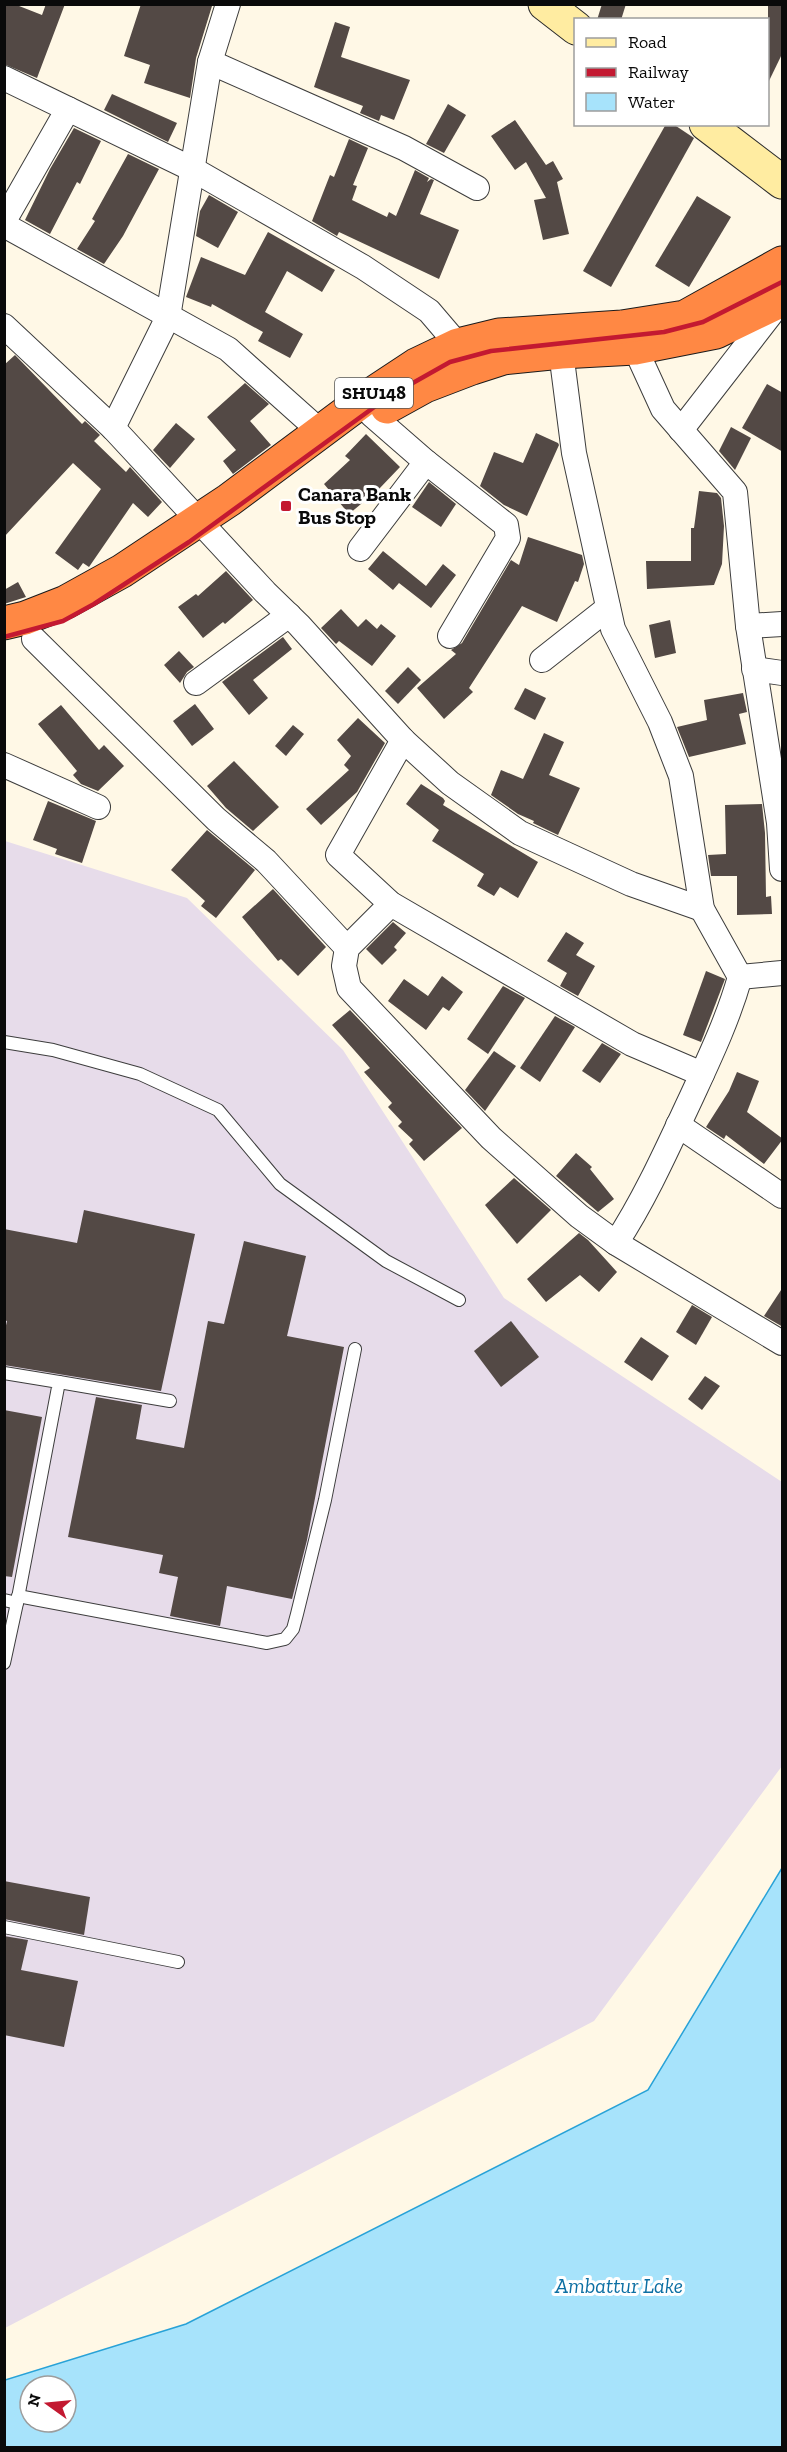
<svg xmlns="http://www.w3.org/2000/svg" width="787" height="2452" viewBox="0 0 787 2452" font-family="'Zilla Slab',serif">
  <rect width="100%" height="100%" fill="#fff8e6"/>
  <path fill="#e7dcea" d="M5,841L187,898L343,1050L504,1298L782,1482V1766L594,2021L5,2328Z"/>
  <path fill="#a7e3fb" stroke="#28a2d7" stroke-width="1.5" fill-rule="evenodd" d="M782,1868V2447H5V2380L186,2324L648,2090ZM30,2386H66V2422H30Z"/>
  <g fill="#534945">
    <path d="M4,4H14L42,15L46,4H65L37,78L4,64Z"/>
    <path d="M141,4H207L212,6L196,58L190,98L144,83L150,65L124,56Z"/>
    <path d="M602,4H626L621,20H597Z"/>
    <path d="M768,4H783V52L768,83Z"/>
    <path d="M335,22L350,27L341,57L410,80L394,120L381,115L379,121L360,113L363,106L314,87Z"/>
    <path d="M112,94L177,123L168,142L104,110Z"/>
    <path d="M448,104L466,115L444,153L426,144Z"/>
    <path d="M515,120L546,165L553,161L563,179L557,182L569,234L543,240L534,200L546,198L526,162L515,170L491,136Z"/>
    <path d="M666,124H673L694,138L611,287L583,271Z"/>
    <path d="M74,128L101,141L80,184L77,182L50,234L25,220L50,169Z"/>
    <path d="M349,139L368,148L353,185L357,186L352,200L387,217L389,212L396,216L415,170L429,178L427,182L431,179L434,180L420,214L459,230L439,279L339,232L337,236L312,221L330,175L334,177Z"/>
    <path d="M128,154L159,169L123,236L104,264L77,249L95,221L92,219Z"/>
    <path d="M209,195L238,212L218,248L196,236L200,211Z"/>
    <path d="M697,196L731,217L689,287L655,266Z"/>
    <path d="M268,232L335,270L322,292L287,271L265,312L303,334L290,358L258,341L263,332L212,304L211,307L186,297L201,257L245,275Z"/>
    <path d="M15,355L82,424L85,421L100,435L94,441L126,472L130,467L162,502L148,517L133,503L89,567L83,563L78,570L55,553L101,489L73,463L4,537V365Z"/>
    <path d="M245,383L269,404L250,421L271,445L233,474L223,461L236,450L207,417Z"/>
    <path d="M767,384L783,393V452L742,428Z"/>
    <path d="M176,423L195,439L170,468L153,450Z"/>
    <path d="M731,427L751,438L735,470L719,451Z"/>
    <path d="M536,433L558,443L559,445L527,516L504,505L480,486L494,452L523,463Z"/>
    <path d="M366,434L400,467L379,489L349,514L324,484L350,460L345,456Z"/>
    <path d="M429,482L456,504L441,527L412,507Z"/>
    <path d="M699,491L717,493L721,498L724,526L722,564L714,585L647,589L646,561H691V528H694Z"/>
    <path d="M528,537L582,555L584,564L578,582L575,581L557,622L522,606L469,688L473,692L444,719L417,688L456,654L451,650L462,643L511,560L519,565Z"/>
    <path d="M383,551L426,586L443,564L456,575L431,608L399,583L393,590L368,569Z"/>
    <path d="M226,571L253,600L225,624L223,622L203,638L178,607L196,594L198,596Z"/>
    <path d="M18,582L26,597L4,604V590Z"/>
    <path d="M341,609L358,627L366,619L377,629L381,624L396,636L372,666L339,641L336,644L321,628Z"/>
    <path d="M670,620L676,653L655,658L649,625Z"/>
    <path d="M283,637L292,649L253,680L268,698L249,715L222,682Z"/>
    <path d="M179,651L194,667L187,672L180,683L164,665Z"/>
    <path d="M408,667L421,680L398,704L385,691Z"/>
    <path d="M525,688L546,698L535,720L514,709Z"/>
    <path d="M743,693L747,712L739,714L746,744L689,757L677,727L707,720L704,700Z"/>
    <path d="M195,704L214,729L192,746L173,721Z"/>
    <path d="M61,705L99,750L104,745L124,766L98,791L81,784L73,775L77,771L38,724Z"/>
    <path d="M358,718L385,743L357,792L321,825L306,809L349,770L344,765L351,756L337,740Z"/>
    <path d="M293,725L304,734L286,756L275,746Z"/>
    <path d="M544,733L564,742L549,775L580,788L558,835L533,823L534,821L518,814L491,795L501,770L523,779Z"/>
    <path d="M234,761L279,807L253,831L226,808L207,786Z"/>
    <path d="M421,784L443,798L445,801L443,805L538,862L518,898L500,887L494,896L477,886L484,874L432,841L439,830L406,804Z"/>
    <path d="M48,801L96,821L82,863L55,854L57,849L33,840Z"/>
    <path d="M762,804L765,833L766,897L771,896L772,914L737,915V876H711L708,855L726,854L725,805Z"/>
    <path d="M207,830L255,870L216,918L201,906L205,901L171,870Z"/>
    <path d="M273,889L326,947L298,976L281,959L278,961L242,917Z"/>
    <path d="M393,922L406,933L394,947L397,950L382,965L366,949Z"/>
    <path d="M566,932L584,943L576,955L595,966L578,996L560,986L567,973L547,961Z"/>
    <path d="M706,971L725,979L701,1042L683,1035Z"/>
    <path d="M442,976L463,992L449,1011L443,1007L426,1030L388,1001L404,979L428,996Z"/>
    <path d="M503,986L525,998L488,1054L467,1039Z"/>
    <path d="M350,1010L462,1128L424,1161L409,1144L413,1140L398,1126L402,1122L388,1107L392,1103L364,1072L370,1068L332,1025Z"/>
    <path d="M555,1016L575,1027L540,1082L520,1068Z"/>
    <path d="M602,1043L621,1054L600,1083L582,1071Z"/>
    <path d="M494,1051L516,1066L485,1111L465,1090Z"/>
    <path d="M737,1072L759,1081L747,1112L783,1139L764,1164L726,1135L724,1139L706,1127L729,1091Z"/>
    <path d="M576,1153L592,1167L590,1169L614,1199L598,1212L556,1176Z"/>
    <path d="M514,1178L551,1210L517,1244L485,1205Z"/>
    <path d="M84,1210L195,1234L161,1391L4,1365V1334L7,1321L4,1320V1229L77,1243Z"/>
    <path d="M579,1233L588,1240L617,1272L599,1292L580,1275L546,1302L527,1279Z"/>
    <path d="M244,1241L306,1256L287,1336L344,1347L307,1540L292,1599L227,1586L220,1626L170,1616L178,1577L159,1573L163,1555L68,1537L96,1397L142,1405L136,1439L184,1448L208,1321L224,1324Z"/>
    <path d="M783,1287V1327L764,1316Z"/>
    <path d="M692,1305L712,1317L696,1345L676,1332Z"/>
    <path d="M511,1321L539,1357L501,1387L474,1351Z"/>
    <path d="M641,1337L669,1356L652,1381L624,1362Z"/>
    <path d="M705,1376L720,1386L702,1410L688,1399Z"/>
    <path d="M4,1410L42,1417L12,1577L4,1576Z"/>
    <path d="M4,1881L90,1897L84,1935L4,1919Z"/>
    <path d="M4,1936L28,1940L21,1970L78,1981L64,2047L4,2035Z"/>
  </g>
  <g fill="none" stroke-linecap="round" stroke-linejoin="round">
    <defs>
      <g id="lane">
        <path d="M4,1042L53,1050L140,1074L218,1110L280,1184L386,1261L459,1300"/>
        <path d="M4,1373L59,1382L17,1603L4,1600"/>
        <path d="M59,1382L170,1401"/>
        <path d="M18,1596L267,1643L285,1639L293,1629L297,1614L325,1500L355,1349"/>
        <path d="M4,1663L17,1603"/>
        <path d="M4,1927L178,1962"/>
      </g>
      <g id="street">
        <path d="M210,62L404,148L477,188"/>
        <path d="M4,78L194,170L363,267L429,311L458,345"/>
        <path d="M4,221L68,109"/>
        <path d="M4,225L228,349L322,433"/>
        <path d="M4,326L113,428L265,592L299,625L403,740L450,783L520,833L631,884L702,909"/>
        <path d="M635,348L663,409L735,492L748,626L779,823L782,869"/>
        <path d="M561,352L574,453L613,629L660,722L681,776L702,909L740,977C728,1019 710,1057 692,1096C668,1147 646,1197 616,1243"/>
        <path d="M372,415L426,462L506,525L508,538L450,636"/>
        <path d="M113,428L168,317L210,62L228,4"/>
        <path d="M681,430L781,301"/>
        <path d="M360,549L426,462"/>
        <path d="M748,626L782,624"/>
        <path d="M34,639L216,819L266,861L347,948"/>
        <path d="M542,660L608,608"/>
        <path d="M754,669L782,673"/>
        <path d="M196,683L289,615"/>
        <path d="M403,740L338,855L391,904L632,1044L702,1074"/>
        <path d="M4,765L98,807"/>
        <path d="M391,904L347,948L344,966L349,988L491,1138L579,1216L616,1243L782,1343"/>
        <path d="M740,977L782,973"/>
        <path d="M678,1125L782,1196"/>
      </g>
      <g id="secondary">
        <path d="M545,4L576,28"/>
        <path d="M706,124L782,182"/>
      </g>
      <g id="highway">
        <path d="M387,407L425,386L472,368L503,358L561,352L635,348L716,332L782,300"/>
        <path d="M4,623L25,618L66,602L122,571L229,500L366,398L416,365L458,345L499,335L622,327L685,317L782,263"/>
      </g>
    </defs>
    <use href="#lane" stroke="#3d3d3d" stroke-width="14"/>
    <use href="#street" stroke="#3d3d3d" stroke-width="26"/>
    <use href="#secondary" stroke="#2c2c2c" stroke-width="35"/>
    <use href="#highway" stroke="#1b1b1b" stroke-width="35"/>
    <use href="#lane" stroke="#fff" stroke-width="12"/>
    <use href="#street" stroke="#fff" stroke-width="24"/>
    <use href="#secondary" stroke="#ffeca1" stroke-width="33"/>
    <use href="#highway" stroke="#f84" stroke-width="33"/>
    <path stroke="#c31931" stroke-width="4.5" d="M4,637L63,621L94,604L189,542L388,397L450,362L491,351L664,332L703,322L782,282"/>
  </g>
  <rect fill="#c31931" stroke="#fff" stroke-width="2" x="280" y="500" width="12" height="12" rx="3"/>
  <g text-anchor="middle" stroke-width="6" stroke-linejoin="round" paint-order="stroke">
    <rect fill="#fff" stroke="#545454" stroke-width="1.5" x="335" y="378" width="78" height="30" rx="4.5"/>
    <g font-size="18" font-weight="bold" fill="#0a0a0a">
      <text x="374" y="399">SHU148</text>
    </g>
    <g font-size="20" font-weight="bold" fill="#0a0a0a" stroke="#fff" text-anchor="start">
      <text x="298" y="501">Canara Bank<tspan x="298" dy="23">Bus Stop</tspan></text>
    </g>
    <g font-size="21" font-style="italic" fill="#0c6fa3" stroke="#fff">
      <text x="619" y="2293">Ambattur Lake</text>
    </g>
  </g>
  <rect width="787" height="2452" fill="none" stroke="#0a0a0a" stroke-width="12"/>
  <rect x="574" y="18" width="195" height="108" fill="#ffffff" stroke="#9d9d9d" stroke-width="1.5"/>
  <rect x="586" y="38" width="30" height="9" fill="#ffeca1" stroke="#9d9d9d" stroke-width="1.5"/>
  <text x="628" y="48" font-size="18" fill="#0a0a0a">Road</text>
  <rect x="586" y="68" width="30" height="9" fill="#c31931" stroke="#9d9d9d" stroke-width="1.5"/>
  <text x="628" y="78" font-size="18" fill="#0a0a0a">Railway</text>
  <rect x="586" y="93" width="30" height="18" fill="#a7e3fb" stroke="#9d9d9d" stroke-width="1.5"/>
  <text x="628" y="108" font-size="18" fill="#0a0a0a">Water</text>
  <g transform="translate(48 2404) rotate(285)"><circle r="28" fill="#ffffff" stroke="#9d9d9d" stroke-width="1.5"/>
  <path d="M0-4.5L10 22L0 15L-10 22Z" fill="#c31931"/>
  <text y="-9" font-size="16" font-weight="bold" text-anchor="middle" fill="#0a0a0a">N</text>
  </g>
</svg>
